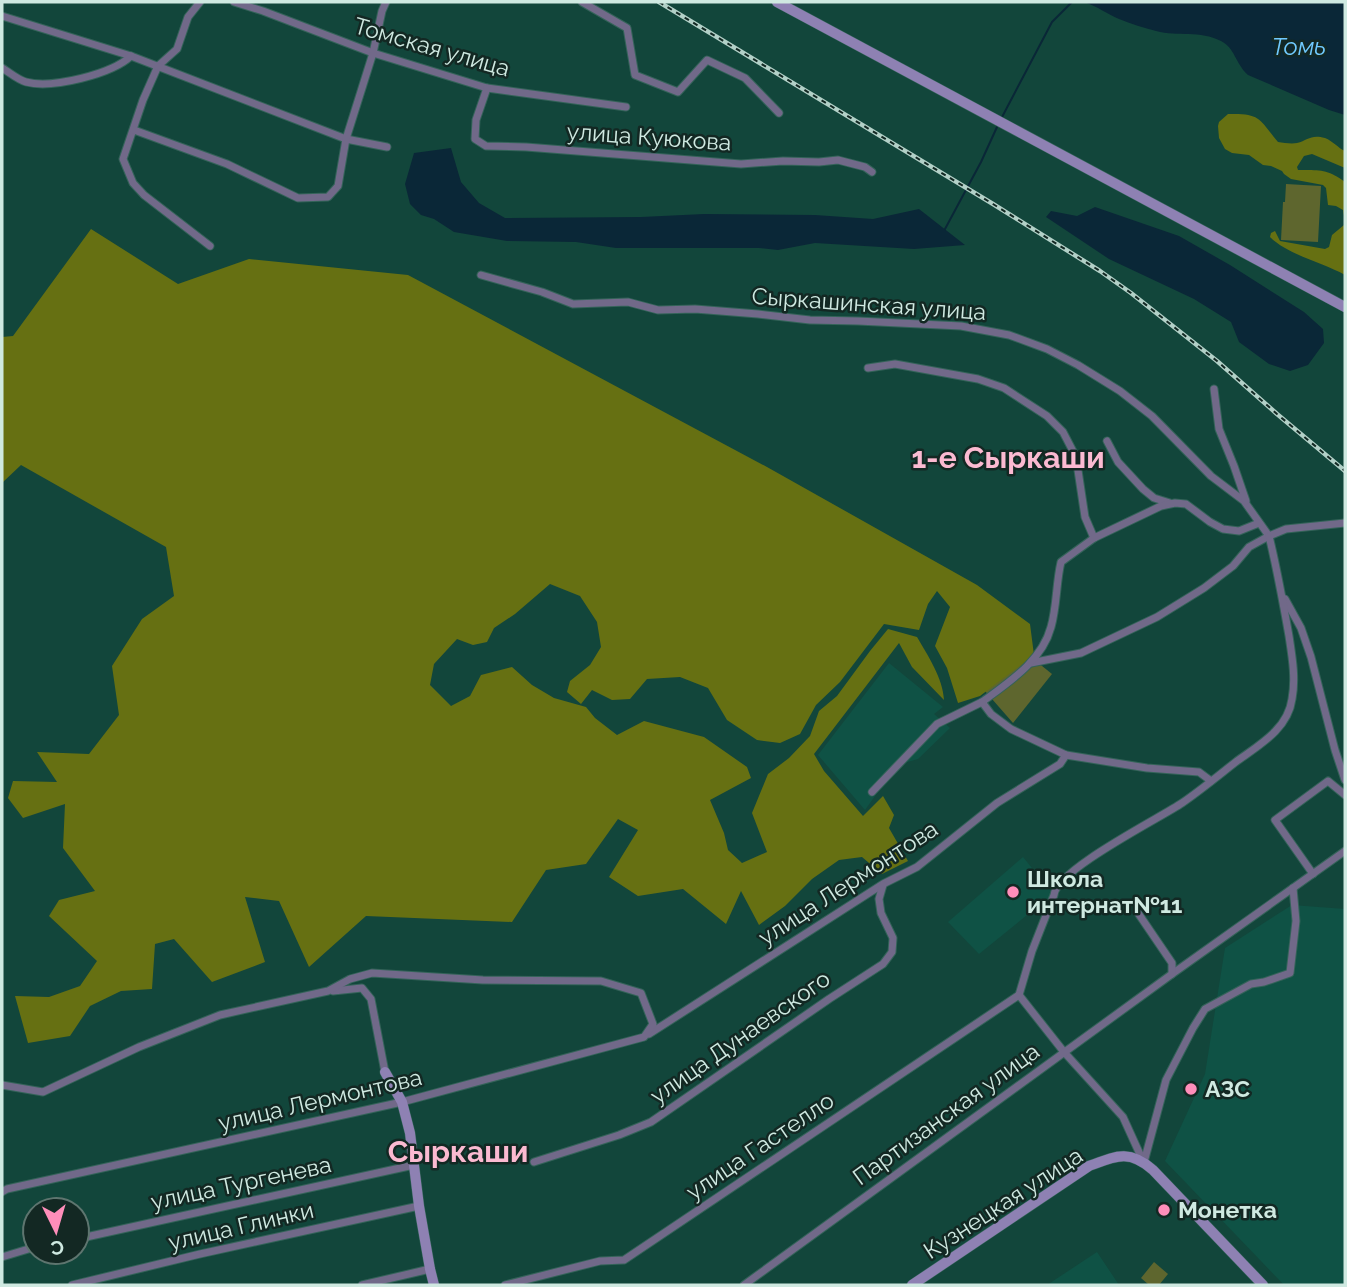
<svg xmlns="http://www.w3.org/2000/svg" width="1347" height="1287" viewBox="0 0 1347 1287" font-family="Raleway,sans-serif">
  <rect width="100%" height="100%" fill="#12463b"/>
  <g fill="#0f5245">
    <path d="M889,663L943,707L934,714L950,728L918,759L897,765L865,810L818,755Z"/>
    <path d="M1023,857L1053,894L979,954L948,922Z"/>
    <path d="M1292,905L1345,909V1285H1284L1165,1161L1205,1074L1225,948Z"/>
    <path d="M1097,1252L1119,1285H1047Z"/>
  </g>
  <g fill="#5e662e">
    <path d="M1286,184L1321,186L1318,242L1281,240L1283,202H1285Z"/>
    <path d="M1011,641L1052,674L1013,723L971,675Z"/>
    <path d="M1154,1262L1168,1274L1159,1285H1149L1141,1278Z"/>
  </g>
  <g fill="#667012">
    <path d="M1228,114C1261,113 1259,119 1278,142C1284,143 1292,144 1297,143C1308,140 1311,134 1325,138C1333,141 1338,148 1345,151V168L1312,154L1304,156L1297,167L1298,170C1319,170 1328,169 1345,182V221L1343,210L1336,206L1328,205L1326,188L1323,185L1291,179L1284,174L1282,171L1271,166L1263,165L1249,155L1232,153L1225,149L1219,138L1218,126L1219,122Z"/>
    <path d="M1345,222V275C1322,262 1288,255 1270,237L1271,233L1275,231L1280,241L1325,249L1329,247L1332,235L1344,225Z"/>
    <path d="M91,229L178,284L249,259L408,275L767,467L977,585L1030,624L1034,655L980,696L958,703L947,668L935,646L950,607L937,591L928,604L919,630L884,624L840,682L816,705L800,734L780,743L757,740L727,720L708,688L680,677L647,679L630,699L612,700L592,690L581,704L567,692L570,681L590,665L601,647L597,622L580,596L550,584L515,614L494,628L487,642L473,645L457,639L434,664L430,685L451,706L470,696L481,675L512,667L532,685L554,698L586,707L595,718L617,735L644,721L704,737L747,767L751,778L710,800L724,833L728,850L742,863L767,852L752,813L768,774L789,758L810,736L819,711L837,696L870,651L888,629L917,637C928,656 943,678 944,700L912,667L899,643L814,754L824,771L863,816L883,796L894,815L889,828L908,861L882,874L862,857L839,860L812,879L785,906L759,925L741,891L726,924L683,889L638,896L609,877L638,830L618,819L586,864L546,870L512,922L366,916L309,967L279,901L245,897L265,962L212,982L174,939L155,944L152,989L121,991L90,1006L70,1036L28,1043L15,996L49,997L80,986L97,961L49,916L59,900L95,891L63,848L65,804L23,818L8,798L13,781L57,782L37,752L89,754L119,715L112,666L142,619L174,596L166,547L21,465L2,483V337L13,336Z"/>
  </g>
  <g fill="#0a2737">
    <path d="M1084,2H1345V115L1329,110L1248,75C1235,63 1235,48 1221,41C1200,30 1178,37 1156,31C1144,28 1131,24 1119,19C1107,14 1097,6 1084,2Z"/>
    <path d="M451,148L461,182L479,203L505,218L641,217L704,214L815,215L873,219L919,209L965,245L914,249L815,243L778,250L759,248H616L576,242L507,241L454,232L434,219L421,215L410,204L405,184L414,153Z"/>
    <path d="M1095,207L1179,236L1230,265L1304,312L1323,329L1324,343L1308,365L1290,371L1269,364L1239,342L1231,322L1194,299L1109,259L1046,217L1051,211L1077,216Z"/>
  </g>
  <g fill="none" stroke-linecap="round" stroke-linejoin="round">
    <g stroke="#0a2737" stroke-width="2">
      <path d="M1001,119L1052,22L1072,2"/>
      <path d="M945,229L981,162L997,127"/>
    </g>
    <defs>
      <g id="street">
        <path d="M200,2L188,17L177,49L158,66L143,100L123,159L133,183L144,195L210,246"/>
        <path d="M234,2L263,11L373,53L487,88L626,107"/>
        <path d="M582,2L627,28L635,75L678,92L707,60L745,78L779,113"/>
        <path d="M2,16L131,56L346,139L387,147"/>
        <path d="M2,68C9,72 18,80 26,82C52,89 112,74 131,56"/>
        <path d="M487,88L476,120L475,139L486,146L526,147L741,164L783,161L819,162L838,160L865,167L872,172"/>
        <path d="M134,130L227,164L298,198L328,197L338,186L346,139L373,53L382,11L386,2"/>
        <path d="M481,275L542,292L573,304L628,302L658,310L695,309L758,314L810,320L858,321L961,326L1009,335L1047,349L1078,365L1120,391L1152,416L1211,476L1244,501L1269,536L1249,547L1233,566L1204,588L1157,617L1081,653L1031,663"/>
        <path d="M868,368L895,364L978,379L1004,388L1047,416L1063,432L1076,457L1085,517L1094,538"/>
        <path d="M1214,389L1219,429L1234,466L1246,501"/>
        <path d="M1107,441L1118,462L1143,489L1154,498L1170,503"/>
        <path d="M1285,599L1301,628L1311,657L1335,750L1345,780"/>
        <path d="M1211,781L1199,772L1147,768L1066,755L1011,729L991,714L982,702C1009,682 1042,661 1051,627C1057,606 1056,583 1061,562L1094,538L1161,506L1175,503L1186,504L1210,522L1223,529L1239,531L1259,523"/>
        <path d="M872,792L937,724L982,702"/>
        <path d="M1313,874L1275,820L1328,781L1345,795"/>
        <path d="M1172,974L1345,851"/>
        <path d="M333,991L362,988L371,999L385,1072"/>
        <path d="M1019,995L1032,951L1054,895C1056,870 1160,818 1182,803C1201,790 1219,775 1237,761C1259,745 1288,729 1292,699C1296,678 1292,656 1289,636C1283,602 1277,569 1269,536L1286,529L1345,523"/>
        <path d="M1019,995L1064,1052L1123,1117L1143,1161"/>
        <path d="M649,1034L883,884L917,867L997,803L1060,764L1066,755"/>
        <path d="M2,1085L43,1092L139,1047L220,1015L328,991L350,979L372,973L483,980L601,981L641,993L653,1024L644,1037L402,1102L7,1189L2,1192"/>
        <path d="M534,1162L619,1135L651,1122L829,999L883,964L892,952L893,938L881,913L879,899L883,885"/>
        <path d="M1144,1162L1166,1080L1193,1028L1205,1009L1251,984L1264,982L1290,973L1296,921L1293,888"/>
        <path d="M77,1239L414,1165"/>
        <path d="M2,1257L35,1247"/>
        <path d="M72,1285L200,1254L419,1206"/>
        <path d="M362,1285L430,1269"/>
        <path d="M505,1285L600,1261L624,1260L1019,995"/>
        <path d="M744,1285L1172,974V963L1138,913"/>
      </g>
      <g id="secondary">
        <path d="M777,2L1345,307"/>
        <path d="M385,1072L402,1102L410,1133L419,1206L430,1269L434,1285"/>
        <path d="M912,1285L1089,1166C1116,1156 1129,1149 1153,1170L1263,1285"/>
      </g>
    </defs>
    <use href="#street" stroke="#346359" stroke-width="9"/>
    <use href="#secondary" stroke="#346359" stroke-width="11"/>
    <use href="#street" stroke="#716989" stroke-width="7"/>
    <use href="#secondary" stroke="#8e81b3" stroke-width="10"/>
    <defs>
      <path id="rail" d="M659,2L993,204L1100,271L1131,293L1217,361L1277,414L1345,471"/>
    </defs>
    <use href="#rail" stroke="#b2d0c7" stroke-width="4.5"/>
    <use href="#rail" stroke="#132823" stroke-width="2" stroke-dasharray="5" stroke-linecap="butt"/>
  </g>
  <g fill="#ff8eba" stroke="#132823" stroke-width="2.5">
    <circle cx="1013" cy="892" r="7"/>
    <circle cx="1191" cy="1089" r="7"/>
    <circle cx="1164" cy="1210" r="7"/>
  </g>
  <g text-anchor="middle" stroke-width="5" stroke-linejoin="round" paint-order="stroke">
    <g font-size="23" fill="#cfe9e1" stroke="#132823">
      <text transform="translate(432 47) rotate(16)" y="8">Томская улица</text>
      <text transform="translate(649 137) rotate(4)" y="8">улица Куюкова</text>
      <text transform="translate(869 304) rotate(4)" y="8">Сыркашинская улица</text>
      <text transform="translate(848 883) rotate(-33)" y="8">улица Лермонтова</text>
      <text transform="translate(740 1037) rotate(-35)" y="8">улица Дунаевского</text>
      <text transform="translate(320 1100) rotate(-13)" y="8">улица Лермонтова</text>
      <text transform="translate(946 1114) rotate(-36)" y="8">Партизанская улица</text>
      <text transform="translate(760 1146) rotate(-34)" y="8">улица Гастелло</text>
      <text transform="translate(241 1183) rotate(-12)" y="8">улица Тургенева</text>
      <text transform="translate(1003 1203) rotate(-33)" y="8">Кузнецкая улица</text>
      <text transform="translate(241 1226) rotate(-13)" y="8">улица Глинки</text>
    </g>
    <g font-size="23" font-weight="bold" fill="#cfe9e1" stroke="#132823" text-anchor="start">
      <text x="1027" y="887">Школа<tspan x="1027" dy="26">интернат№11</tspan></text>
      <text x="1205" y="1097">АЗС</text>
      <text x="1178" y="1218">Монетка</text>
    </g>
    <g font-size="24" font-style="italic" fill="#70cafe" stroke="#132823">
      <text x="1299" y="55">Томь</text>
    </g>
    <g font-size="30" font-weight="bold" fill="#fbbad1" stroke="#132823">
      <text x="1008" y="468">1-е Сыркаши</text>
      <text x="458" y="1162">Сыркаши</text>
    </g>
  </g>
  <rect width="1347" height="1287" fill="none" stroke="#cfe9e1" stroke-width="7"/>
  <g transform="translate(56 1231) rotate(175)"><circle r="33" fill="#132823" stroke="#5e756f" stroke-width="2"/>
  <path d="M0-5L12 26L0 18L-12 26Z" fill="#ff8eba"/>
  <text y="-10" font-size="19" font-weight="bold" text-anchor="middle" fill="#cfe9e1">С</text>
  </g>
</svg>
